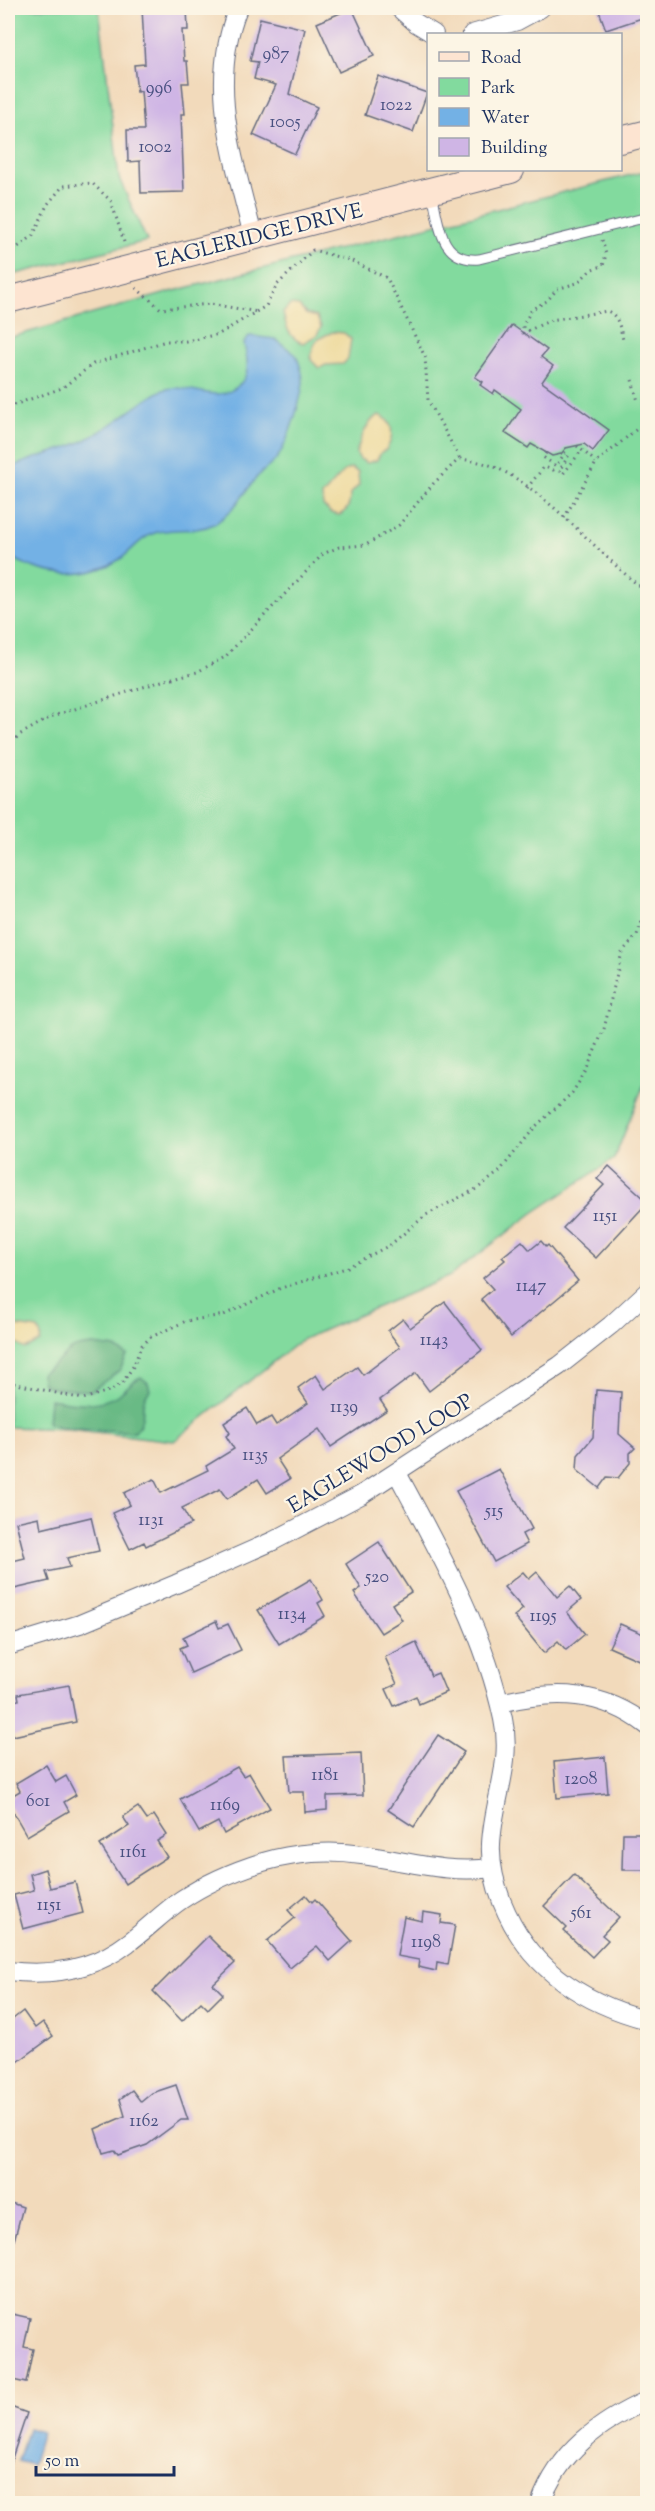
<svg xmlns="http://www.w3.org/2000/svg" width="655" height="2511" viewBox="0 0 655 2511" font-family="'Sorts Mill Goudy',serif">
  <rect width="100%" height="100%" fill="#fcf5e5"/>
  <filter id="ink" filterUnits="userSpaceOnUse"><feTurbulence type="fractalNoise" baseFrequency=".0167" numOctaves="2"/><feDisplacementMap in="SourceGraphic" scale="12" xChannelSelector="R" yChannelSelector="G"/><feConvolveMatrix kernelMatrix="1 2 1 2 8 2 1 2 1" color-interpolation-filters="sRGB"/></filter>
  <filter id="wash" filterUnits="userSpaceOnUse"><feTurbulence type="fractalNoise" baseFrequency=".008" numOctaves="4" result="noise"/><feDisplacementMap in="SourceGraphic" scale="24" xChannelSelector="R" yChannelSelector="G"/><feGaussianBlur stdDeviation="1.35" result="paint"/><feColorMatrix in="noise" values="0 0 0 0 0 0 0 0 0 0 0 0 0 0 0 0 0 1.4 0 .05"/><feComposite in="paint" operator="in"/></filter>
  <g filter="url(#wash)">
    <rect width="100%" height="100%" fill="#f2dabb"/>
    <g fill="#82da9e" stroke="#4e847e" stroke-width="1.5">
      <path d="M8,8H99L119,178L147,241L8,276Z"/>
      <path d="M647,171L648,1074L614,1159L533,1213L450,1276L301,1340L174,1441L68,1429L8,1427V338L174,291Z"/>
    </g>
    <g fill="#69ba85" stroke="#427472" stroke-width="1.5">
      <path d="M93,1345L116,1348L127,1355L120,1370L91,1391L52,1388L43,1384L41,1374C46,1369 51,1368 56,1363C72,1349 70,1347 93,1345Z"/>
      <path d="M141,1377L148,1383L150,1390C136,1405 150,1412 135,1432L60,1427L48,1423L50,1399C71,1403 99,1408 119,1394C127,1389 131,1381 141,1377Z"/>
    </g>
    <g fill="#eeda9e" stroke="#84847e" stroke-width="1.5">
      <path d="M290,305L299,306L306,314L317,317L321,327L317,335L303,343C289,339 286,326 283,313Z"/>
      <path d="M333,332L344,333L351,339L348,359L343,364L326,365L319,368L311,360C312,342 317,338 333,332Z"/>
      <path d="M379,415C395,421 394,438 386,450L381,452L377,460L367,463L360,459L356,453C360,441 367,420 379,415Z"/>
      <path d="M351,468L358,472L359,485L350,494C350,504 349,510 339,515L331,513L323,506L322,496L344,471Z"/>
      <path d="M8,1321L16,1326L38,1329L41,1336L40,1342L25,1349L17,1344H8Z"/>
    </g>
    <g fill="#73b1e5" stroke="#4770a2" stroke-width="1.5">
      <path d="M249,336L275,339L296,355C299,363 303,372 303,381C302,398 287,445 277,458C271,466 263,470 257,477C244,493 233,513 214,524C194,534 171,526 152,534C139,539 131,552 120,559C85,582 41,576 8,555V469C31,457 57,453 81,442C103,432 123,416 143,402C149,398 156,393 163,390C189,381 215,406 238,386C252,374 247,359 244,343Z"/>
      <path d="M28,2428L42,2432L32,2465L18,2461Z"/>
    </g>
    <g id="blocks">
      <g fill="#cfb5e5">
        <path d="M142,8H187L188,30H182L184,61H187L189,83H182L185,114H181L184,192L141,193L140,161L128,162L127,130H144L141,91L137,92L134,65L145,64Z"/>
        <path d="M352,8L374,56L339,72L317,23Z"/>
        <path d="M598,8H648V16L606,30Z"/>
        <path d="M260,18L305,29L289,94L317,107L295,154L253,135L276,85L254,79L258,62L250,61Z"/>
        <path d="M378,76L427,93L413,132L365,115Z"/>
        <path d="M512,325L547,350L541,357L553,366L542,382L609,430L593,451L584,444L566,448L561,454L552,456L531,444L528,448L505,433L521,409L495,390L493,394L480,385L483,382L475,377Z"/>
        <path d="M609,1166L648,1202L596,1258L563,1228L604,1185L597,1179Z"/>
        <path d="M522,1241L530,1250L541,1241L546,1247L548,1245L578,1281L511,1337L481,1299L493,1289L483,1278L505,1260L502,1257Z"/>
        <path d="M445,1302L482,1350L429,1391L416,1373L380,1400L387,1410L331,1447L319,1429L277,1459L290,1479L267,1493L258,1479L227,1499L220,1489L182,1508L191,1524L146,1546L144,1542L130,1549L112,1513L130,1505L124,1493L154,1479L161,1493L208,1470L206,1466L234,1449L226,1436L230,1433L224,1423L247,1408L257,1425L271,1417L276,1425L308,1403L298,1388L316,1375L325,1389L357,1367L363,1375L400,1347L388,1331L403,1319L410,1328Z"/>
        <path d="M596,1390L621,1392L619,1434L635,1448L630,1453V1463L618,1478L607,1477L599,1488L577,1470L578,1455L593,1437Z"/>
        <path d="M499,1469L532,1529L522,1534L527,1544L494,1562L456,1491Z"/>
        <path d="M39,1517L41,1529L91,1517L99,1551L67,1558L70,1567L46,1572L49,1581L14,1589L8,1562L25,1558L16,1522Z"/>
        <path d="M379,1542L411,1592L392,1604L402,1620L381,1633L354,1593L361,1588L346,1564Z"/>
        <path d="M523,1572L529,1579L537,1572L557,1597L570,1586L581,1600L567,1612L585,1634L566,1650L558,1641L544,1653L514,1616L523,1609L504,1587Z"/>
        <path d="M311,1579L323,1600L318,1603L325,1616L279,1644L258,1610Z"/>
        <path d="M216,1621L219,1628L228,1624L241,1650L191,1673L180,1648L187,1645L183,1637Z"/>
        <path d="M620,1624L648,1636V1664L609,1647Z"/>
        <path d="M416,1642L431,1676L438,1673L446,1692L419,1704L416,1696L394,1706L386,1689L397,1684L385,1657Z"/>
        <path d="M69,1685L76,1722L13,1736L8,1702L19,1700L18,1694Z"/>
        <path d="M438,1735L464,1752L414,1827L388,1810Z"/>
        <path d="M361,1753L363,1795L327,1796V1810L305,1812L304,1792H289L286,1756Z"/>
        <path d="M605,1757L608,1793L557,1798L554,1762Z"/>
        <path d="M46,1765L56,1782L66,1776L76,1795L64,1802L69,1811L27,1836L8,1803V1798L20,1791L16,1783Z"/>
        <path d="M237,1767L243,1776L249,1773L270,1808L224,1834L218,1822L199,1832L180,1799Z"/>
        <path d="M138,1807L147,1820L154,1815L167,1835L157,1841L167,1857L125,1884L100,1845L129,1826L123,1817Z"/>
        <path d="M623,1833H648V1870H622Z"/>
        <path d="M45,1869L50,1888L75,1882L83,1913L23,1929L14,1895L34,1890L30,1874Z"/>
        <path d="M574,1875L619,1917L602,1935L608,1940L592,1957L564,1931L567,1928L544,1906Z"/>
        <path d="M306,1895L312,1902L315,1899L352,1941L330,1961L317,1946L290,1968L267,1941L295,1918L288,1910Z"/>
        <path d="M423,1912L442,1915L441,1923L455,1925L448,1965L437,1963L436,1971L418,1967L419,1960L397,1956L404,1917L422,1921Z"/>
        <path d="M208,1936L235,1963L213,1984L223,1994L208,2009L201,2002L182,2021L153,1991Z"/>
        <path d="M23,2011L35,2028L43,2022L53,2036L8,2069V2023Z"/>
        <path d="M176,2085L188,2120H181L147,2145L118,2155L114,2150L103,2153L95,2129L125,2116L120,2099L132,2090L141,2102L152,2093Z"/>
        <path d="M8,2202L23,2207L12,2248L8,2247Z"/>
        <path d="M8,2313L30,2318L24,2347L33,2349L26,2383L8,2379Z"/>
        <path d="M8,2406L27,2413L10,2464H8Z"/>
      </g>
    </g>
  </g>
  <g filter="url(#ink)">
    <use href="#blocks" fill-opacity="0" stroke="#666b7f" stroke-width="1.5"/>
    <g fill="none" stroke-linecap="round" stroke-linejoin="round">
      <defs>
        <path id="service" d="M432,192C439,222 439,262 479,259L648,217"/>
        <g id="minor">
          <path d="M238,8C207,86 234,158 253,236"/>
          <path d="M399,8L416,23L434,34"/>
          <path d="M472,34L517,21L541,8"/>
          <path d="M397,1473C439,1551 485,1632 503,1719C513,1764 493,1800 491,1844C490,1864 495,1884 502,1902C528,1967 582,2003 648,2020"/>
          <path d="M8,1646L80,1624L176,1584L273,1541L361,1495L559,1366L611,1325L648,1291"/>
          <path d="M500,1703C554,1690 602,1690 648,1726"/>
          <path d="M8,1971C50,1976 93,1970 128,1943C146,1930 162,1913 181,1900C206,1883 234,1871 263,1862C294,1853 330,1850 362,1855C408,1861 445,1874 492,1868"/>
          <path d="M540,2504C559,2452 599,2422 648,2400"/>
        </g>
        <g id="secondary">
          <path d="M620,140L648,133"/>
          <path d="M8,300L511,170"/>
        </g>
      </defs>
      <use href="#service" stroke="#666b7f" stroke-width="11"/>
      <use href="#minor" stroke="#666b7f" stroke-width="20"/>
      <use href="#secondary" stroke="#666b7f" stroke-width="28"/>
      <g stroke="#666b7f" stroke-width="3" stroke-dasharray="1.5 4.5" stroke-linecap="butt">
        <path d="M602,240L606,254L603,266L592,269L577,283L557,289L547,301L532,309L523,325V333L551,320L607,311C620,316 620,331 624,343"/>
        <path d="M8,252H11L33,236L47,205L63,186L92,183L111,201L124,242"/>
        <path d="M136,288L161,309L210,304L258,312"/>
        <path d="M632,380L638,401"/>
        <path d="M8,407L62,388L93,364L166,341H186L219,334L266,306L277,285L313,250L352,261L387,278L425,357L428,400L460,459"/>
        <path d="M577,446L596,462"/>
        <path d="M546,453L543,457L556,466L565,453L569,455L559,471L563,474L582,450"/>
        <path d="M460,459C467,460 475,461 483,463C536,477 601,558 648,593"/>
        <path d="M527,488L544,467L553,470L556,466"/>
        <path d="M564,518L596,463L638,428"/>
        <path d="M8,747L19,735L53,716L165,680L197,672L225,657L323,554L339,547L366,545L399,525L433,484L459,459"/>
        <path d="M8,1382L83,1399L112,1390L123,1382L134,1365L141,1346L151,1337L186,1321L224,1315L281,1288L346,1268L390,1245L426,1215L478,1188L499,1172L535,1127L572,1093L586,1071L604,1029L622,952L637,935L648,904"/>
      </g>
      <use href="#service" stroke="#fff" stroke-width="9"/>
      <use href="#minor" stroke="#fff" stroke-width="18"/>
      <use href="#secondary" stroke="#fde4d1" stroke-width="26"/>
    </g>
  </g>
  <g text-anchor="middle" stroke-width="4.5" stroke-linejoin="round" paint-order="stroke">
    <g font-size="18" fill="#485080">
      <text x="276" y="59">987</text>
      <text x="159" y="93">996</text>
      <text x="396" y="110">1022</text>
      <text x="285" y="127">1005</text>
      <text x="155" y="152">1002</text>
      <text x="605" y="1221">1151</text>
      <text x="531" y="1291">1147</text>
      <text x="434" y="1345">1143</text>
      <text x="344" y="1412">1139</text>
      <text x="255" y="1460">1135</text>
      <text x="494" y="1516">515</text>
      <text x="151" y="1525">1131</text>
      <text x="377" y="1582">520</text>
      <text x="292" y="1619">1134</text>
      <text x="543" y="1621">1195</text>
      <text x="325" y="1780">1181</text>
      <text x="581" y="1784">1208</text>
      <text x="38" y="1806">601</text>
      <text x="225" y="1810">1169</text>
      <text x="133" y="1857">1161</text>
      <text x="49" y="1910">1151</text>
      <text x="581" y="1918">561</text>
      <text x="426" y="1947">1198</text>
      <text x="144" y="2126">1162</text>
    </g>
    <g font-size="21" fill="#1b2f5e" stroke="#fcf5e5">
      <text transform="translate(259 235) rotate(-14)" y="7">EAGLERIDGE DRIVE</text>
      <text transform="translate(380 1453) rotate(-31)" y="7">EAGLEWOOD LOOP</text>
    </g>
  </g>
  <rect width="655" height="2511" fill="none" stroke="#fcf5e5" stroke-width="30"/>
  <rect x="427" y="33" width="195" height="138" fill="#fcf5e5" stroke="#a2a6af" stroke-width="1.5"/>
  <rect x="439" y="52" width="30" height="9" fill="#fde4d1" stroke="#a2a6af" stroke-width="1.5"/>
  <text x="481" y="63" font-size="18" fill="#1b2f5e">Road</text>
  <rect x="439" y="78" width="30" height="18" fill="#82da9e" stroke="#a2a6af" stroke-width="1.5"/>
  <text x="481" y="93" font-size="18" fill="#1b2f5e">Park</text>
  <rect x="439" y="108" width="30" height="18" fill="#73b1e5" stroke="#a2a6af" stroke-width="1.5"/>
  <text x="481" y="123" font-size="18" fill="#1b2f5e">Water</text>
  <rect x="439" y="138" width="30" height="18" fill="#cfb5e5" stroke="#a2a6af" stroke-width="1.5"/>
  <text x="481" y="153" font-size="18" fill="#1b2f5e">Building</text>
  <path d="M36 2466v9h138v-9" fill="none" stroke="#1b2f5e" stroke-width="3"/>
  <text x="45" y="2466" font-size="18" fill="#1b2f5e" stroke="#fcf5e5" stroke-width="4.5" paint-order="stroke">50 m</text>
</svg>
